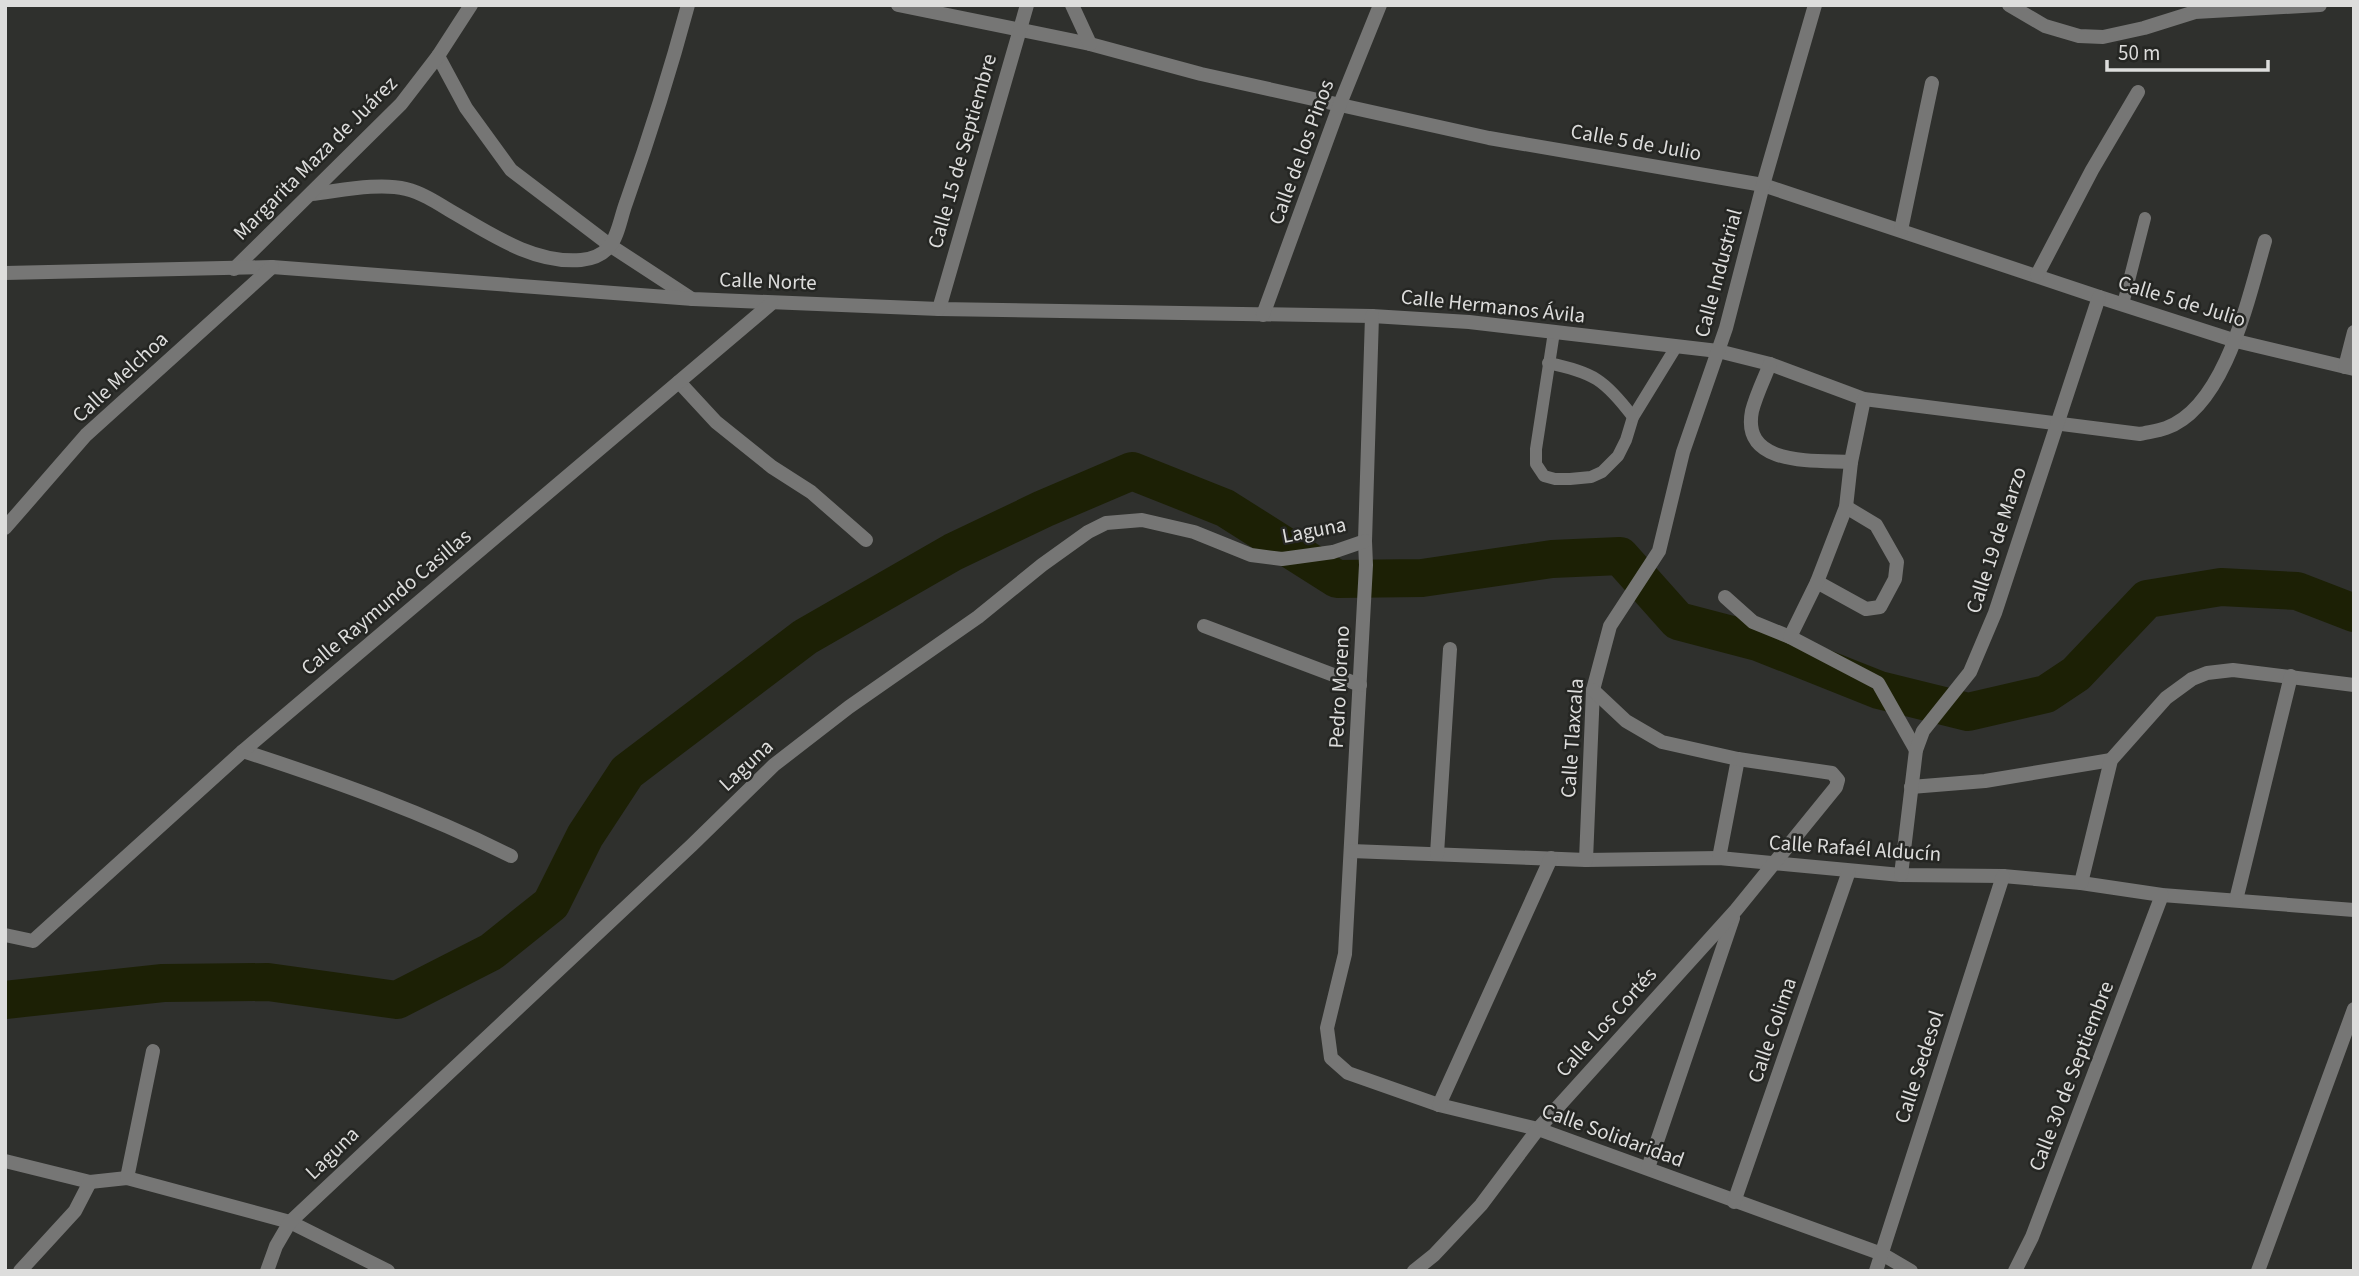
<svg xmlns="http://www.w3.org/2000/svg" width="2359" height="1276" viewBox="0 0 2359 1276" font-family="'Source Sans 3',sans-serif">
  <rect width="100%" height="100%" fill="#2f302d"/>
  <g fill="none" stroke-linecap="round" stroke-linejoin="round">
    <path stroke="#1c2005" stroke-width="38" d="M5,1000L163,983L268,982L397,1000L491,952L551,904L585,836L627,772L805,637L953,552L1043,509L1132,471L1225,508L1337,579L1422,578L1552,559L1620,556L1678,621L1758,642L1879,690L1968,712L2046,694L2076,674L2147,599L2221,587L2297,591L2354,613"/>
    <g stroke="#767675" stroke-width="12">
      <path d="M2123,304L2145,218"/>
      <path d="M1554,332L1536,449V464L1544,476L1555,479H1570L1591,477L1602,472L1618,456L1626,440L1633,417L1676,347"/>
      <path d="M1548,363C1593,372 1605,380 1633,417"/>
    </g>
    <g stroke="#767675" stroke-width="14">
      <path d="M898,5L1090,44L1201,74L1489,138L1763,185L2099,297L2236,341L2354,369"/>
      <path d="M1072,5L1090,44"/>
      <path d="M2009,5L2045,26L2079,36L2103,37L2144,28L2195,12L2320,5"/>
      <path d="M438,56L466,108L511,170L611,246L692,299"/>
      <path d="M311,194C339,191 379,182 406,189C422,193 436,202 449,210C489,233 533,264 581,260C591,259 602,255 609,247C618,237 621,216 626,203C649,138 670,72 688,5"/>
      <path d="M1901,230L1932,83"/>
      <path d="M234,269L401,104L438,56L471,5"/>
      <path d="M5,273L272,267L693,299L939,309L1372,316L1469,322L1718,351L1770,364L1864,399L2140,434C2148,432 2158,431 2166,428C2226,407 2249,295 2265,241"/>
      <path d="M2037,275L2092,170L2138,92"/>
      <path d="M939,309L1027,5"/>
      <path d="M1263,315L1340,104L1380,5"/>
      <path d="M1372,316L1365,541L1366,565L1345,954L1327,1028L1331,1058L1348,1073L1439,1105L1538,1129L1882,1254L1911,1271"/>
      <path d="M1770,364C1764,379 1756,395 1752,411C1741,467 1815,460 1851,462"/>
      <path d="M2345,367L2354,332"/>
      <path d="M679,382L716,422L772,467L811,492L866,540"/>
      <path d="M5,528L86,435L272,267"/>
      <path d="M1817,582L1866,609L1880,607L1895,579L1897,562L1876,525L1846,507"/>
      <path d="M1725,597L1753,622L1790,637L1878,683L1916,750"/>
      <path d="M1204,626L1360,685"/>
      <path d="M1790,637L1817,582L1846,507L1851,462L1864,399"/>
      <path d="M243,751C335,781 425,813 511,856"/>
      <path d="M1911,787L1985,781L2111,760"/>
      <path d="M1351,851L1586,860L1719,858L1901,875L2003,876L2081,883L2162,895L2354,910"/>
      <path d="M1437,854L1450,649"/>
      <path d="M1719,858L1738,759"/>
      <path d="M1586,860L1593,690L1610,626L1659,551L1683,452L1726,328L1763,185L1815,5"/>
      <path d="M1901,875L1916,750L1923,731L1970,672L1995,613L2099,297"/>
      <path d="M2081,883L2111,760L2166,698L2192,679L2207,673L2233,670L2354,685"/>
      <path d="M2236,900L2291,676"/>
      <path d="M5,935L33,941L243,751L772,303"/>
      <path d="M1439,1105L1551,858"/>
      <path d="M5,1161L90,1182L127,1178L290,1222L388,1271"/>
      <path d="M1648,1168L1733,918"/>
      <path d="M127,1178L153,1051"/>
      <path d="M1734,1202L1849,871"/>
      <path d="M20,1271L75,1211L90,1182"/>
      <path d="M267,1271L276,1246L290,1222L692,845L774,765L849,707L978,617L1042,565L1088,532L1106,523L1142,520L1194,532L1251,555L1282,559L1333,552L1365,541"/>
      <path d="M1414,1271L1434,1255L1481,1205L1538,1129L1736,910L1836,787L1838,780L1832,773L1738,759L1662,742L1626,721L1593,690"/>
      <path d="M1876,1271L2003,876"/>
      <path d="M2015,1271L2032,1237L2162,895"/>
      <path d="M2258,1271L2354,1009"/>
    </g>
  </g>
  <g text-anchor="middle" stroke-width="5" stroke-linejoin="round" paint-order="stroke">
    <g font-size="21" fill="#dddddc" stroke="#252623">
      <text transform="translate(1636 142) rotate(10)" y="7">Calle 5 de Julio</text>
      <text transform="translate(962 151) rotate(-74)" y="7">Calle 15 de Septiembre</text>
      <text transform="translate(1301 152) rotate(-70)" y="7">Calle de los Pinos</text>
      <text transform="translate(315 158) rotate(-45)" y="7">Margarita Maza de Juárez</text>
      <text transform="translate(1718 273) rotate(-75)" y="7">Calle Industrial</text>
      <text transform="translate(768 281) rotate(2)" y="7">Calle Norte</text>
      <text transform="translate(2182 301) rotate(17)" y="7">Calle 5 de Julio</text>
      <text transform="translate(1493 306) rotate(6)" y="7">Calle Hermanos Ávila</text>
      <text transform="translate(120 377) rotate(-43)" y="7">Calle Melchoa</text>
      <text transform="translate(1314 530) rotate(-11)" y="7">Laguna</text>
      <text transform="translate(1996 540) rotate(-72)" y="7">Calle 19 de Marzo</text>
      <text transform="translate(386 602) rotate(-40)" y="7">Calle Raymundo Casillas</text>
      <text transform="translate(1339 687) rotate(-87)" y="7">Pedro Moreno</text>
      <text transform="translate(1572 738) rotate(-86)" y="7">Calle Tlaxcala</text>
      <text transform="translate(746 765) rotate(-43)" y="7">Laguna</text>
      <text transform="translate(1855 848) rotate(4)" y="7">Calle Rafaél Alducín</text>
      <text transform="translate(1606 1022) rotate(-48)" y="7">Calle Los Cortés</text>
      <text transform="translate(1772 1030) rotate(-71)" y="7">Calle Colima</text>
      <text transform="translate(1919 1067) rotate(-72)" y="7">Calle Sedesol</text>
      <text transform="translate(2071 1076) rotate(-69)" y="7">Calle 30 de Septiembre</text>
      <text transform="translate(1613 1135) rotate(20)" y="7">Calle Solidaridad</text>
      <text transform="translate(332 1153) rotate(-44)" y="7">Laguna</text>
    </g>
  </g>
  <rect width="2359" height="1276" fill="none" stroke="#dddddc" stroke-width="14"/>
  <path d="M2107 60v10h161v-10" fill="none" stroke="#dddddc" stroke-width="3.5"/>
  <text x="2118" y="60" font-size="21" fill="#dddddc" stroke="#252623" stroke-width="5" paint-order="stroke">50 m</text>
</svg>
